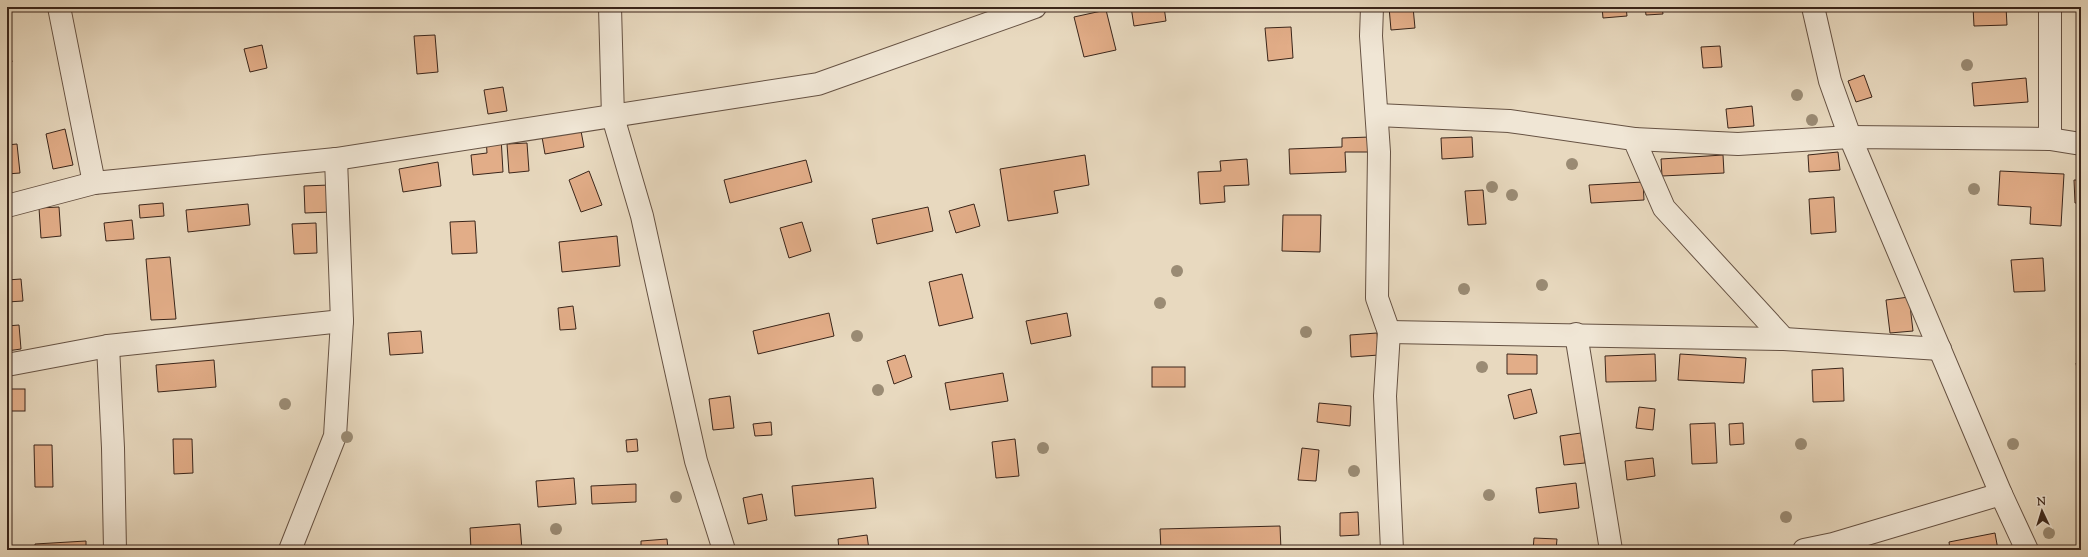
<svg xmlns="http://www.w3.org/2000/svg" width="2088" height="557" viewBox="0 0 2088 557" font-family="'Sorts Mill Goudy',serif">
  <rect width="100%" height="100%" fill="#e8d9bf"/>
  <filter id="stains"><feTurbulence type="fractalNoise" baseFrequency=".005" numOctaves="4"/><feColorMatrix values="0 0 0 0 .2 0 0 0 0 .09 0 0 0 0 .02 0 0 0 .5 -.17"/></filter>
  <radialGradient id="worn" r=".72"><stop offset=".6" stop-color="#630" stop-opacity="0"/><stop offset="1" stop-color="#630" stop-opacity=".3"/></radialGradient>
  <g fill="#e2ad88" stroke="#3a251a">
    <path d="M1131,7H1164L1166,21L1134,26Z"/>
    <path d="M1389,7H1413L1415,28L1391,30Z"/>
    <path d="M1602,7H1626L1627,16L1603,18Z"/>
    <path d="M1645,7H1662L1663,14L1646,15Z"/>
    <path d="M1973,7H2006L2007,25L1974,26Z"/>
    <path d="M1106,10L1116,50L1084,57L1074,17Z"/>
    <path d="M1291,27L1293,58L1268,61L1265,28Z"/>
    <path d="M435,35L438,72L417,74L414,36Z"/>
    <path d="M7,41L12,62L7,63Z"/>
    <path d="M262,45L267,68L250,72L244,49Z"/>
    <path d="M1720,46L1722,67L1703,68L1701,47Z"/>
    <path d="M1864,75L1872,97L1856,102L1848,81Z"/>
    <path d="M2026,78L2028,102L1974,106L1972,83Z"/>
    <path d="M503,87L507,111L488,114L484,90Z"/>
    <path d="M1752,106L1754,126L1728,128L1726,109Z"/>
    <path d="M65,129L73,165L53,169L46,134Z"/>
    <path d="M581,131L584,147L545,154L542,137Z"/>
    <path d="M501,137L503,172L473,175L471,155L487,153L486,138Z"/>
    <path d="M1370,137L1371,152H1345L1346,172L1290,174L1289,149L1342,147V138Z"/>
    <path d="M1472,137L1473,157L1442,159L1441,138Z"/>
    <path d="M527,143L529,171L509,173L507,144Z"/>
    <path d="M17,144L20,173L7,174V145Z"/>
    <path d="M1838,152L1840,170L1809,172L1808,155Z"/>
    <path d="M1085,155L1089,185L1054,191L1058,213L1008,221L1000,169Z"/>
    <path d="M1723,155L1724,173L1662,176L1661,159Z"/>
    <path d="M1247,159L1249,185L1224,186L1225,202L1200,204L1198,172L1221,171L1220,161Z"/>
    <path d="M806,160L812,182L730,203L724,180Z"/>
    <path d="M438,162L441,186L403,192L399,169Z"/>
    <path d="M589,171L602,205L581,212L569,180Z"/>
    <path d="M2000,171L2064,174L2061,226L2030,224L2031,207L1998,205Z"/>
    <path d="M2074,180H2081V203H2075Z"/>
    <path d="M1643,182L1644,200L1591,203L1589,185Z"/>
    <path d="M329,185L331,212L305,213L304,186Z"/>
    <path d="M1483,190L1486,224L1468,225L1465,191Z"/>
    <path d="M1834,197L1836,232L1811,234L1809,199Z"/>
    <path d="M163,203L164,216L140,218L139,205Z"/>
    <path d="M248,204L250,225L188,232L186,210Z"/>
    <path d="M974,204L980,226L956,233L949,211Z"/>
    <path d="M59,207L61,236L41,238L39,208Z"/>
    <path d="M928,207L933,231L877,244L872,219Z"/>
    <path d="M1283,215H1321L1320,252L1282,251Z"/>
    <path d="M132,220L134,239L106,241L104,223Z"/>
    <path d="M475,221L477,253L452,254L450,222Z"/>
    <path d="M802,222L811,251L789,258L780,228Z"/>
    <path d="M316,223L317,253L294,254L292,224Z"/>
    <path d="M617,236L620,266L562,272L559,242Z"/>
    <path d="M170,257L176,319L151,320L146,259Z"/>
    <path d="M2043,258L2045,291L2014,292L2011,260Z"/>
    <path d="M962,274L973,318L939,326L929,282Z"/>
    <path d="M21,279L23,301L7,302V280Z"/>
    <path d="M1909,297L1913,331L1890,333L1886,300Z"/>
    <path d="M573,306L576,329L560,330L558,308Z"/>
    <path d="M829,313L834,336L758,354L753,331Z"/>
    <path d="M1067,313L1071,336L1031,344L1026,321Z"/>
    <path d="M19,325L21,349L7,351V326Z"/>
    <path d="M421,331L423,353L390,355L388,333Z"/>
    <path d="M1377,333L1379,355L1351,357L1350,335Z"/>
    <path d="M1507,354L1537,355V374H1507Z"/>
    <path d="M1655,354L1656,381L1606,382L1605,356Z"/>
    <path d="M1680,354L1746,358L1744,383L1678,380Z"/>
    <path d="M905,355L912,377L894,384L887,361Z"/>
    <path d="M214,360L216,387L158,392L156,365Z"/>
    <path d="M2081,362V375H2078L2076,363Z"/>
    <rect x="1152" y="367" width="33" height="20"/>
    <path d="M1843,368L1844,401L1813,402L1812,370Z"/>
    <path d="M1003,373L1008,401L950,410L945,383Z"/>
    <rect x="7" y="389" width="18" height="22"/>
    <path d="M1531,389L1537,413L1514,419L1508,395Z"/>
    <path d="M730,396L734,428L713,430L709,399Z"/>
    <path d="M1319,403L1351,406L1350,426L1317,422Z"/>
    <path d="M1639,407L1655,409L1653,430L1636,428Z"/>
    <path d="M771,422L772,435L755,436L753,424Z"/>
    <path d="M1715,423L1717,463L1692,464L1690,424Z"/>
    <path d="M1743,423L1744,444L1730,445L1729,424Z"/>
    <path d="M1581,433L1585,463L1564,465L1560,436Z"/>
    <path d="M173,439H192L193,473L174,474Z"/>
    <path d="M637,439L638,451L627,452L626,440Z"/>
    <path d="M1015,439L1019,476L996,478L992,442Z"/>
    <path d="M34,445H52L53,487H35Z"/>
    <path d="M1302,448L1319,450L1316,481L1298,480Z"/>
    <path d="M1653,458L1655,476L1627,480L1625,461Z"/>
    <path d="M574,478L576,504L538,507L536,481Z"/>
    <path d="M873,478L876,508L795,516L792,486Z"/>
    <path d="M1576,483L1579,508L1539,513L1536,488Z"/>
    <path d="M636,484V502L592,504L591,486Z"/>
    <path d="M762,494L767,520L748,524L743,498Z"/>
    <path d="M1358,512L1359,535L1340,536V513Z"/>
    <path d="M520,524L522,550H471L470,528Z"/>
    <path d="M1280,526L1281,550H1161L1160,529Z"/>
    <path d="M1995,533L1998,550H1950L1949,542Z"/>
    <path d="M867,535L869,550H839L838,539Z"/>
    <path d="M1534,538L1557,539L1556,550H1533Z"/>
    <path d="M667,539L668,550H641V541Z"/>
    <path d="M86,541V550H35V544Z"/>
    <path d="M896,546V550H876L875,548Z"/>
  </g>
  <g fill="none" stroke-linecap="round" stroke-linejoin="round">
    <defs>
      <g id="minor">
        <path d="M59,7L94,183"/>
        <path d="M610,7L613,117L642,216L696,461L724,550"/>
        <path d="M1372,7L1371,36L1379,152L1377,298L1389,332L1385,396L1392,550"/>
        <path d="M1813,7L1830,81L1850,137L2001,494L2027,550"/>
        <path d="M1377,115L1509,121L1634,139L1664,208L1784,339"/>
        <path d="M1634,139L1738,144L1850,137L2050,139L2081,144"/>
        <path d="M2050,139V7"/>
        <path d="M7,206L94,183L336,159L818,84L1035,7"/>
        <path d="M1389,332L1784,339L1940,349"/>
        <path d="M1576,334L1611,550"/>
        <path d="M108,346L113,448L115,550"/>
        <path d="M7,365L108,346L342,321"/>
        <path d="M290,550L335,436L342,321L336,159"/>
        <path d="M1804,550L1833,544L2001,494"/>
      </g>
    </defs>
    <use href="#minor" stroke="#665243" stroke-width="24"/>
    <use href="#minor" stroke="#f0e6d5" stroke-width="22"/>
  </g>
  <g fill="#9a8b74">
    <circle cx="1967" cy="65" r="6"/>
    <circle cx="1797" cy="95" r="6"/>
    <circle cx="1812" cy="120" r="6"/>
    <circle cx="1572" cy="164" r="6"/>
    <circle cx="1492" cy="187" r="6"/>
    <circle cx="1974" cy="189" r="6"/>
    <circle cx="1512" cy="195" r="6"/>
    <circle cx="1177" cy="271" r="6"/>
    <circle cx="1542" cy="285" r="6"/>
    <circle cx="1464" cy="289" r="6"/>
    <circle cx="1160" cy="303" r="6"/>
    <circle cx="1306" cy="332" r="6"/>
    <circle cx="857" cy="336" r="6"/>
    <circle cx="1482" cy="367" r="6"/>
    <circle cx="878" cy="390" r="6"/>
    <circle cx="285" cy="404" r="6"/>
    <circle cx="347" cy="437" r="6"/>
    <circle cx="1801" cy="444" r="6"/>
    <circle cx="2013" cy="444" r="6"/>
    <circle cx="1043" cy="448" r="6"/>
    <circle cx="1354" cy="471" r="6"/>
    <circle cx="1489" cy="495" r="6"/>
    <circle cx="676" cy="497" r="6"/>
    <circle cx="1786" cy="517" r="6"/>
    <circle cx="556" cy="529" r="6"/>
    <circle cx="2049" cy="533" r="6"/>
  </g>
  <rect width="2088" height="557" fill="none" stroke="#e8d9bf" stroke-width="24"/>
  <rect x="8" y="8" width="2072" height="541" fill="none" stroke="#3a251a" stroke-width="2"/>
  <rect x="12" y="12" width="2064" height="533" fill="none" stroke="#3a251a"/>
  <g transform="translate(2042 511) rotate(356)" stroke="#f0e6d5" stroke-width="3" paint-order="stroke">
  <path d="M0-3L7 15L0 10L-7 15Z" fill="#3a251a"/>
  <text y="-6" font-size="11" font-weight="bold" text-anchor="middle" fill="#3a251a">N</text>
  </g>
  <rect width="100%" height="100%" filter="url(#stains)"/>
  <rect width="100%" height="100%" fill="url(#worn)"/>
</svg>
